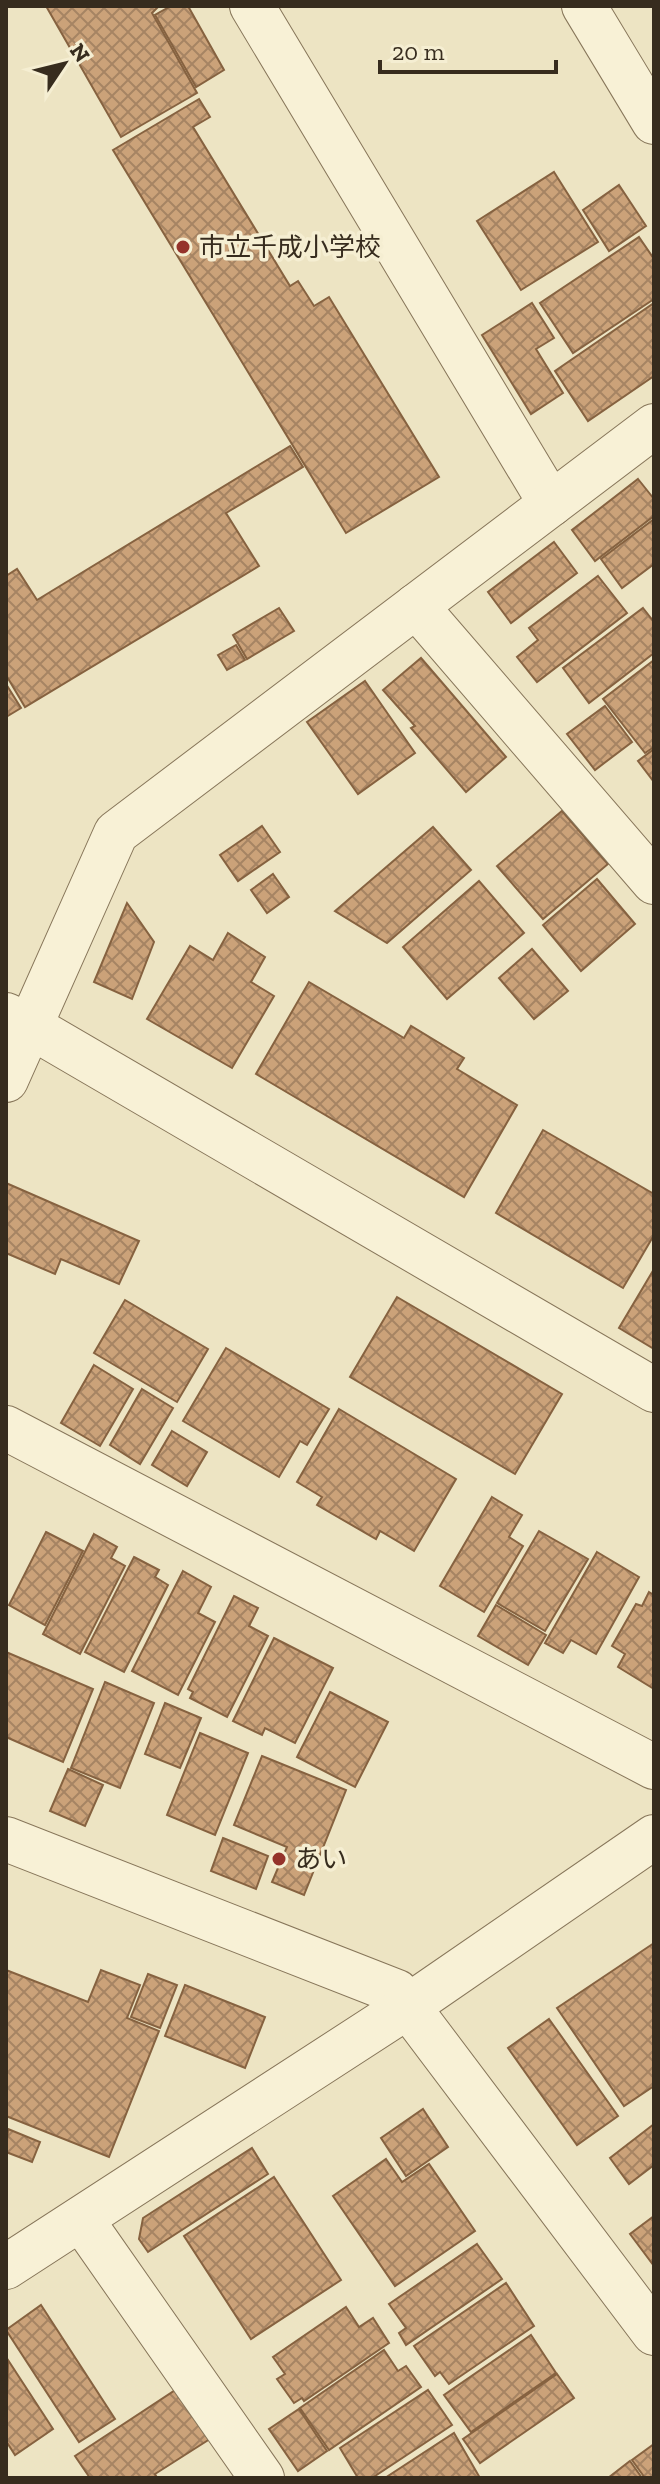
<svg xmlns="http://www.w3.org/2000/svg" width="660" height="2484" viewBox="0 0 660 2484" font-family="'Zilla Slab','Noto Sans JP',serif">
  <defs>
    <pattern id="building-cross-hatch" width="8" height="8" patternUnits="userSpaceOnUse" patternTransform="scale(2)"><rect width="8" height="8" fill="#cba279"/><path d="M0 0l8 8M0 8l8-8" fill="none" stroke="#a68463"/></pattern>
  </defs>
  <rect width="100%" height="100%" fill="#ede4c3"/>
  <g fill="url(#building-cross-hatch)" stroke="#866240" stroke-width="2">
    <path d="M46,6H159L152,13L197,93L121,137Z"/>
    <path d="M171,6H188L224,70L196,87L155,15Z"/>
    <path d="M199,99L210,117L193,127L290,286L298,281L314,306L329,297L439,477L346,533L113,150Z"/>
    <path d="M554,172L598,242L521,290L477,221Z"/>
    <path d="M619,185L646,226L609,251L583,210Z"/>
    <path d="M639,237L654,259V299L573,353L540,303Z"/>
    <path d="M532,303L554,338L536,349L563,393L531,414L482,335Z"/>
    <path d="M654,303V376L588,421L555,371Z"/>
    <path d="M290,446L303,467L226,513L259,566L25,707L6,675V576L17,569L37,600Z"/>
    <path d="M638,479L654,499V516L595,561L572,530Z"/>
    <path d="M654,519V564L622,588L601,559Z"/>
    <path d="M554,542L577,573L511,623L488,592Z"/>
    <path d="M598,576L627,613L537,682L517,657L538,640L529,628Z"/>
    <path d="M279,608L294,631L247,659L233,635Z"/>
    <path d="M643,608L654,622V653L589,703L563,668Z"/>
    <path d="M236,645L245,660L227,670L218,655Z"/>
    <path d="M421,658L506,757L466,792L411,728L415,726L383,690Z"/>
    <path d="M654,660V747L645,753L603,699Z"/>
    <path d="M365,681L415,753L358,794L307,722Z"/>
    <path d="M6,684L21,708L6,717Z"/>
    <path d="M605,706L632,742L595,770L567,734Z"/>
    <path d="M654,749V782L638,761Z"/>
    <path d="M562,811L608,864L543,919L497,866Z"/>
    <path d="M262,826L280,852L238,881L220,855Z"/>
    <path d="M433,827L471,870L387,943L335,911Z"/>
    <path d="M273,874L289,897L267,913L251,890Z"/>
    <path d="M597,879L635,924L581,971L543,925Z"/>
    <path d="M479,881L524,933L447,999L403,947Z"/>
    <path d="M127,903L154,942L132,999L94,982Z"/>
    <path d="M228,933L265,957L251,982L274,996L232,1068L147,1019L190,946L213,960Z"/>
    <path d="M532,949L568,991L534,1019L499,978Z"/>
    <path d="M309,982L404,1038L411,1026L464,1058L457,1069L517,1105L464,1197L256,1074Z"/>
    <path d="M543,1130L654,1194V1235L623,1288L496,1213Z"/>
    <path d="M6,1183L139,1241L119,1284L61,1259L55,1274L6,1253Z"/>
    <path d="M654,1269V1349L619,1328Z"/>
    <path d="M397,1297L562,1394L515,1474L350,1377Z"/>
    <path d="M125,1300L208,1349L177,1402L94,1353Z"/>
    <path d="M226,1348L329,1409L307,1445L300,1441L279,1477L183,1421Z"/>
    <path d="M94,1365L133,1389L100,1446L61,1423Z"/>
    <path d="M142,1389L173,1408L140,1464L110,1445Z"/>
    <path d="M339,1409L456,1479L414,1551L380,1531L376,1539L317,1505L322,1497L297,1482Z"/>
    <path d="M172,1431L207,1452L187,1486L152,1465Z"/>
    <path d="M492,1497L522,1515L509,1537L523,1546L484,1612L440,1586Z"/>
    <path d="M539,1531L588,1559L545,1631L497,1603Z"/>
    <path d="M46,1532L83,1551L45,1625L9,1605Z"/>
    <path d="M94,1534L117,1547L111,1558L125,1566L80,1654L43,1634Z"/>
    <path d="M597,1552L639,1577L596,1654L571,1640L563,1653L545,1643Z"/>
    <path d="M134,1557L159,1570L155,1577L168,1585L124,1672L85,1652Z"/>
    <path d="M183,1571L211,1587L198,1613L215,1622L178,1695L132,1671Z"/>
    <path d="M649,1592L654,1595V1689L618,1667L625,1654L612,1646L636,1604L642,1606Z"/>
    <path d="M234,1596L258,1608L249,1626L268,1636L227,1717L190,1698L193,1692L188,1689Z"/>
    <path d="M496,1605L546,1635L528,1665L478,1636Z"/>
    <path d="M274,1638L333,1668L295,1743L265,1728L262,1735L233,1721Z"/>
    <path d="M6,1652L93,1689L63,1762L6,1737Z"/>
    <path d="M105,1682L154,1703L120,1788L71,1768Z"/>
    <path d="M330,1692L388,1722L355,1787L297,1757Z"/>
    <path d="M165,1703L201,1718L180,1768L145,1754Z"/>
    <path d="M200,1733L248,1753L215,1835L167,1815Z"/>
    <path d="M262,1756L346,1790L304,1895L272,1882L287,1847L234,1825Z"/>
    <path d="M68,1769L103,1785L85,1826L50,1811Z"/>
    <path d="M223,1838L268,1856L256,1889L211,1871Z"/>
    <path d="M654,1943V2086L624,2106L557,2008Z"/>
    <path d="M6,1970L88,2002L101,1970L140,1985L127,2018L159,2031L109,2157L6,2116Z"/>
    <path d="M148,1974L177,1985L160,2028L131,2017Z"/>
    <path d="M185,1985L265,2017L245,2068L165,2036Z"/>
    <path d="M549,2019L618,2116L577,2145L508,2048Z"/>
    <path d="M423,2109L448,2147L406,2176L381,2138Z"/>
    <path d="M654,2124V2165L629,2184L610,2158Z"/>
    <path d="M8,2129L40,2142L32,2162L6,2152Z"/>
    <path d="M252,2148L268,2174L148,2252L139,2239L143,2218Z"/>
    <path d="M386,2159L402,2182L429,2164L475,2231L395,2286L333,2196Z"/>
    <path d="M274,2177L341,2280L251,2339L184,2236Z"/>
    <path d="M654,2216V2266L630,2234Z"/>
    <path d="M477,2244L502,2279L406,2345L399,2333L406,2328L389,2304Z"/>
    <path d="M506,2283L534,2326L449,2384L440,2372L435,2376L414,2346Z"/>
    <path d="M41,2305L115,2419L79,2442L6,2330Z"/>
    <path d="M346,2307L359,2327L373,2318L389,2343L304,2401L302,2398L294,2403L277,2379L285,2374L273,2357Z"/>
    <path d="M531,2335L556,2373L471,2432L444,2395Z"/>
    <path d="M384,2350L398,2371L406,2366L421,2387L329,2450L300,2408Z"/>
    <path d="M8,2360L53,2429L15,2455L6,2441Z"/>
    <path d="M557,2374L574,2398L480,2463L463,2439Z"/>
    <path d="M180,2387L213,2437L155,2474L157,2478H90L75,2456Z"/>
    <path d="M428,2390L452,2425L372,2478H358L340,2448Z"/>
    <path d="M299,2409L327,2451L298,2471L269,2429Z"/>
    <path d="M454,2433L480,2478H385Z"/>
    <path d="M654,2444V2478H645L632,2460Z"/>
    <path d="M630,2461L642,2478H608Z"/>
  </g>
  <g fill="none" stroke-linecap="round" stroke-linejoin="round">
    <defs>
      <g id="minor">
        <path d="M252,6L551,504"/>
        <path d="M584,6L654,122"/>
        <path d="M416,606L654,882"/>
        <path d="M6,1015L28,1025L654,1390"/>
        <path d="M6,1080L116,833L654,426"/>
        <path d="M6,1428L654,1767"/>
        <path d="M6,1839L397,1992L654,2333"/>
        <path d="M81,2219L262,2478"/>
        <path d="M6,2267L407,2007L654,1837"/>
      </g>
    </defs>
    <use href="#minor" stroke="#87765a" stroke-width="46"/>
    <use href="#minor" stroke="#f8f1d6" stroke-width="44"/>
  </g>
  <g fill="#95332b" stroke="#f5eed2" stroke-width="3">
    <circle cx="183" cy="247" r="8"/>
    <circle cx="279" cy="1859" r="8"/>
  </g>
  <g text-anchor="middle" stroke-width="7" stroke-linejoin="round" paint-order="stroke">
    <g font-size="26" fill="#372c1e" stroke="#f5eed2" text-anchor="start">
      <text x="199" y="256">市立千成小学校</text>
      <text x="295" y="1868">あい</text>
    </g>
  </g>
  <rect width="660" height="2484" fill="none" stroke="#372c1e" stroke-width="16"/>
  <g transform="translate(64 64) rotate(55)" stroke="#f5eed2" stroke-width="6" paint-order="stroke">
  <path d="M0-6L14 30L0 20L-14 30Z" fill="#372c1e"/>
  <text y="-12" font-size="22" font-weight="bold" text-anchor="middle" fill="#372c1e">N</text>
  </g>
  <path d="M380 60v12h176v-12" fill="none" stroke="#372c1e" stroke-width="4"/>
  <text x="392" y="60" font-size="24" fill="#372c1e" stroke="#f5eed2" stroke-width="6" paint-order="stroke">20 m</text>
</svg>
